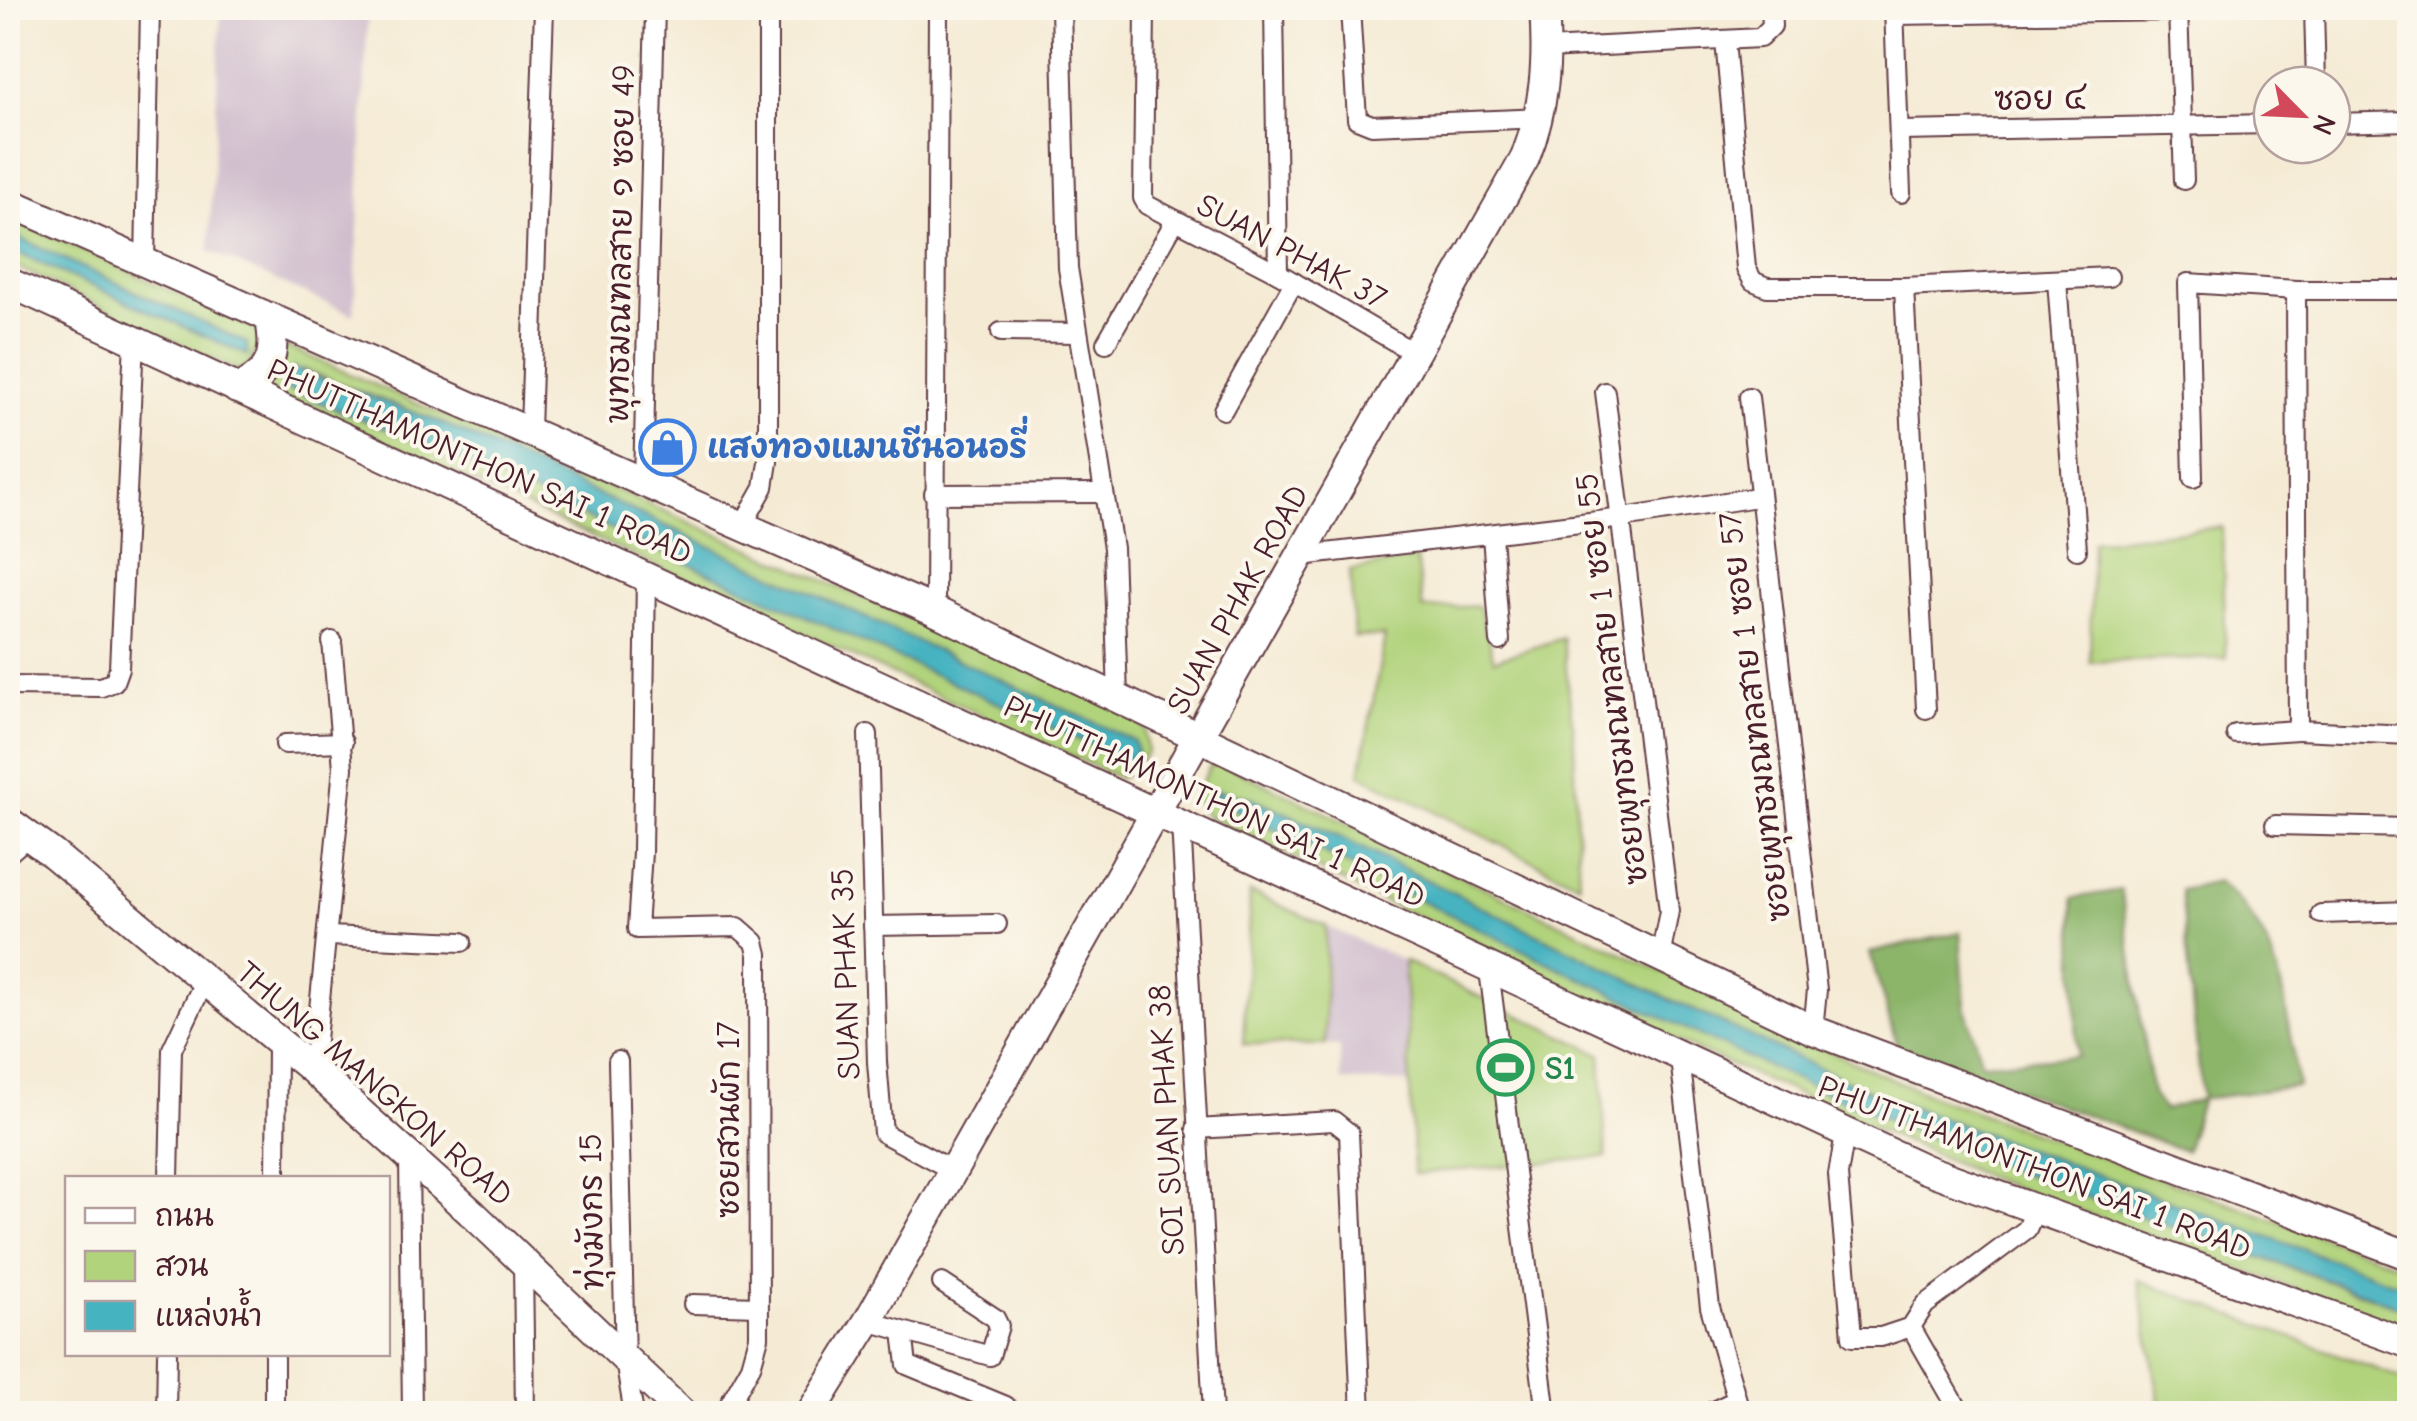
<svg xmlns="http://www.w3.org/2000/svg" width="2417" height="1421" viewBox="0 0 2417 1421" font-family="'Comic Neue','Playpen Sans Thai',sans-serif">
  <rect width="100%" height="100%" fill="#fbf7ec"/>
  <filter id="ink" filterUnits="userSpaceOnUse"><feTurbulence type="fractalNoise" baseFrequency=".01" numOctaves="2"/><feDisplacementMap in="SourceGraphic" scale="20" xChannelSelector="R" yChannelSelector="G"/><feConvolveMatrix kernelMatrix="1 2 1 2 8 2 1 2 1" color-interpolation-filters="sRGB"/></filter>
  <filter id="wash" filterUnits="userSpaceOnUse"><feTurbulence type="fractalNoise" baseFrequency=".0048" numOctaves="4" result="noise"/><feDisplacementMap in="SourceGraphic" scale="40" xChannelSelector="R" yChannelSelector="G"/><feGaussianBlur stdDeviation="2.25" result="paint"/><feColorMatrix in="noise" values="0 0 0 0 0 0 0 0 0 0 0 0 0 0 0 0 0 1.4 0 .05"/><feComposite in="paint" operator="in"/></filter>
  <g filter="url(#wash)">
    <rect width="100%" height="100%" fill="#f5ebd5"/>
    <g fill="#d0bdcd">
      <path d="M221,8H368L354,315L209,251Z"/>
      <path d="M1326,926L1404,961L1412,1083L1341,1081L1340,1046L1325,1045Z"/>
    </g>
    <g fill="#b1d37b" stroke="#7e7953" stroke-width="2.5" fill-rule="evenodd">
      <path d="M8,216L258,330L259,343L248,367L239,371L227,366L8,263V249L247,354V343L8,233Z"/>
      <path d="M283,345L1137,717L1145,728L1147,752L1133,771L1119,778L396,447L261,391L274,380ZM302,369L442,423L1134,741L1133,759L1126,761L424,444L286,389Z"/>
      <path d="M2222,527L2226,658L2090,662L2092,541Z"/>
      <path d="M1416,558L1423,609L1479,606L1494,660L1563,638L1574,741L1579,884L1360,774L1385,636L1354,637L1350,571Z"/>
      <path d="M1221,763L1853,1062L1930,1095L2409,1268V1288L1871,1092L1678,1003L1337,836L1252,798L1216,790L1213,795L1217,801L1622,996L2002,1166L2409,1310V1330L1996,1181L1652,1030L1205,815L1194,797L1210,766Z"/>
      <path d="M1250,892L1326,926L1325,1045L1243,1044Z"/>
      <path d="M1404,961L1601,1054L1606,1157L1414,1174Z"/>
      <path d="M2138,1280L2409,1381V1413H2162Z"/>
    </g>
    <path fill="#8cb56b" stroke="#6b6a4b" stroke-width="2.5" d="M2217,882C2284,931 2285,1010 2298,1086L2202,1099L2185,1151L1897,1046L1870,953L1960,932L1965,1008L1982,1063L2077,1056L2073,898L2121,890L2152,1094L2164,1110L2202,1099L2181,890Z"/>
    <g fill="#46b3c1" stroke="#486976" stroke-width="2.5">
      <path d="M8,233L247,343V355L8,249Z"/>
      <path d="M293,368L442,423L1134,741L1137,753L1126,761L424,444L285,388Z"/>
      <path d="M1216,790L1252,798L1337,836L1678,1003L1871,1092L2409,1288V1310C2276,1259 2138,1219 2004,1167C1735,1062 1477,925 1217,801Z"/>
    </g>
  </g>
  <g filter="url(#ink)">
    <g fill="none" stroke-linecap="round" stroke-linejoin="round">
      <defs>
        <g id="street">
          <path d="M1061,8L1068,268L1113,548L1118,698"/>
          <path d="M1145,8L1143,198L1147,205L1278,273L1416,354"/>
          <path d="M1274,8L1278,273"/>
          <path d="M1350,8L1357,119L1372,125L1541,118"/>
          <path d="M1894,8L1901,193"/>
          <path d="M2178,8L2184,180"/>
          <path d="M2314,8L2316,85"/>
          <path d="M1894,15L2178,11"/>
          <path d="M1725,41L1746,268L1753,281L1767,287H1904L2109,277"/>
          <path d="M1546,49L1760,38L1772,26L1771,8"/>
          <path d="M2332,123L2410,121"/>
          <path d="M1901,131L2272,124"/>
          <path d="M145,263L150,8"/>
          <path d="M2057,280L2077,550"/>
          <path d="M1904,287L1926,709"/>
          <path d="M2296,290L2298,730L2410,735"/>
          <path d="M1001,332L1077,333"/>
          <path d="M1106,343L1175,221"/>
          <path d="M1605,392L1669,911L1660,958"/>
          <path d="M1749,397L1817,990L1813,1030"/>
          <path d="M1223,410L1294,282"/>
          <path d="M530,430L544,8"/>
          <path d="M2193,478L2188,283L2296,290H2410"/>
          <path d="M643,481L655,8"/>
          <path d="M8,487H9"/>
          <path d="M934,494L1102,493"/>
          <path d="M742,526L764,487L768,462V8"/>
          <path d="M1492,535L1500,641"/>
          <path d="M1301,556L1623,518L1757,497"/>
          <path d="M646,575L642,852L637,929L738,927L755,942L758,954L759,1337L751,1366L724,1414"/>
          <path d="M935,611L938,8"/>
          <path d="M8,686L101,687L114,682L119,668L134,340"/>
          <path d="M868,734L877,1062L883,1133L952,1170"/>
          <path d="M2236,734L2298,730"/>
          <path d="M285,744L343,742"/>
          <path d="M1181,823L1213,1414"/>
          <path d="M2275,825L2410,828"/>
          <path d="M8,854L29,836"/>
          <path d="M2321,914L2410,911"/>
          <path d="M873,926L997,924"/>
          <path d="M329,936L462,942"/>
          <path d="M1489,970L1546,1414"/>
          <path d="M1680,1059L1710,1307L1741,1414"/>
          <path d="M618,1061L625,1361L634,1414"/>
          <path d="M313,1070L343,768L332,641"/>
          <path d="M1196,1129L1334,1121L1349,1133L1361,1414"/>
          <path d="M1845,1134L1838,1175L1852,1337H1881L1911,1327"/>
          <path d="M409,1158L412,1414"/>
          <path d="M169,1178L172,1049L205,980"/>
          <path d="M276,1178L277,1042"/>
          <path d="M523,1263L525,1414"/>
          <path d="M693,1304L758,1306"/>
          <path d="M868,1321L990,1356L999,1326L995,1318L942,1283"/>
          <path d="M903,1332L907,1365L1006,1406"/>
          <path d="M274,1354V1414"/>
          <path d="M166,1414L167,1354"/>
          <path d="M1707,1414L1734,1401"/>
          <path d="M1961,1414L1911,1327L1925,1305L2027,1229L2035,1210"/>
        </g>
        <g id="secondary">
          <path d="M8,202L935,611L1813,1030L2410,1256"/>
          <path d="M8,282L1925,1169L2410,1344"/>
          <path d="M237,389C271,374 277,355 270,320"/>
          <path d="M8,821L53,854L313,1070L474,1215L683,1414"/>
          <path d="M810,1414L868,1321L1525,158C1545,107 1548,62 1544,8"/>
        </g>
      </defs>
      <use href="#street" stroke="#643e44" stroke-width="22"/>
      <use href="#secondary" stroke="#643e44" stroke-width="32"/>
      <use href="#street" stroke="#fff" stroke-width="18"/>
      <use href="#secondary" stroke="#fff" stroke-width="28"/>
    </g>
  </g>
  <defs>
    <symbol id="shop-ring" viewBox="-11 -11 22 22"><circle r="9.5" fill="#fbf7ec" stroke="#3f7fe0" stroke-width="1.5"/><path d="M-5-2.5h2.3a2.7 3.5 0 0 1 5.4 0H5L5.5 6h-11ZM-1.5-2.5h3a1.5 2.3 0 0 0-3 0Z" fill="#3f7fe0"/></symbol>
    <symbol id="stadium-ring" viewBox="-11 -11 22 22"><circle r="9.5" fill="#fbf7ec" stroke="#2e9e5b" stroke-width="1.5"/><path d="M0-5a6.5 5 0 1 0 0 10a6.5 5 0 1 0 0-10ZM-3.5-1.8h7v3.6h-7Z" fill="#2e9e5b"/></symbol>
  </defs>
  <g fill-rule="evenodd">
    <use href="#shop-ring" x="636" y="416" width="63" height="63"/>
    <use href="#stadium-ring" x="1474" y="1036" width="63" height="63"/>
  </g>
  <g text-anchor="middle" stroke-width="8" stroke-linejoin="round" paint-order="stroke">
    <g font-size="32" fill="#4a1f2b" stroke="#fbf7ec">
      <text transform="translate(2040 98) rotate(-1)" y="11">ซอย ๔</text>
      <text transform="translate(620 244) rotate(-89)" y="11">พุทธมณฑลสาย ๑ ซอย 49</text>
      <text transform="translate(1292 251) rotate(28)" y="11">SUAN PHAK 37</text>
      <text transform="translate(480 461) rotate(24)" y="11">PHUTTHAMONTHON SAI 1 ROAD</text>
      <text transform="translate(1237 599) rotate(-61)" y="11">SUAN PHAK ROAD</text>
      <text transform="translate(1611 679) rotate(-97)" y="11">ซอยพุทธมณฑลสาย 1 ซอย 55</text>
      <text transform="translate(1754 717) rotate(-97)" y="11">ซอยพุทธมณฑลสาย 1 ซอย 57</text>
      <text transform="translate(1215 801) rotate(25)" y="11">PHUTTHAMONTHON SAI 1 ROAD</text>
      <text transform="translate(845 974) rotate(-92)" y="11">SUAN PHAK 35</text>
      <text transform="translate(375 1083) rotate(41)" y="11">THUNG MANGKON ROAD</text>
      <text transform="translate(728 1120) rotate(-90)" y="11">ซอยสวนผัก 17</text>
      <text transform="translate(1166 1120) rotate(-93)" y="11">SOI SUAN PHAK 38</text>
      <text transform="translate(2035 1167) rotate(21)" y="11">PHUTTHAMONTHON SAI 1 ROAD</text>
      <text transform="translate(591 1212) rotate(-91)" y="11">ทุ่งมังกร 15</text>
    </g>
    <g font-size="32" font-weight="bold" fill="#366cbe" stroke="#fbf7ec" text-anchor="start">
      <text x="707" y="458">แสงทองแมนชีนอนอรี่</text>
    </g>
    <g font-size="32" font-weight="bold" fill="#27864d" stroke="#fbf7ec" text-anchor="start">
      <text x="1545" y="1079">S1</text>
    </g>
  </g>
  <rect width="2417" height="1421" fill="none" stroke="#fbf7ec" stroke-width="40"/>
  <rect x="65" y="1176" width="325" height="180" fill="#fbf7ec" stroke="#b4a19f" stroke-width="2.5"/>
  <rect x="85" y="1208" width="50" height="15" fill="#ffffff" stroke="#b4a19f" stroke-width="2.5"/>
  <text x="155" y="1226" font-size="30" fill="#4a1f2b">ถนน</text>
  <rect x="85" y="1251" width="50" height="30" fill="#b1d37b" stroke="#b4a19f" stroke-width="2.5"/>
  <text x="155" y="1276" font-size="30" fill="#4a1f2b">สวน</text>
  <rect x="85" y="1301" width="50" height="30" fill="#46b3c1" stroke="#b4a19f" stroke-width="2.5"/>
  <text x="155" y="1326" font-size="30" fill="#4a1f2b">แหล่งน้ำ</text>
  <g transform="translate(2302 115) rotate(114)"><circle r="48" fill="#fbf7ec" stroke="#b4a19f" stroke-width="2.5"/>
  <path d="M0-8L18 38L0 25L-18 38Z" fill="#d1495b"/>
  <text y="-15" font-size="28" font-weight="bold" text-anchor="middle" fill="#4a1f2b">N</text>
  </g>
</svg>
